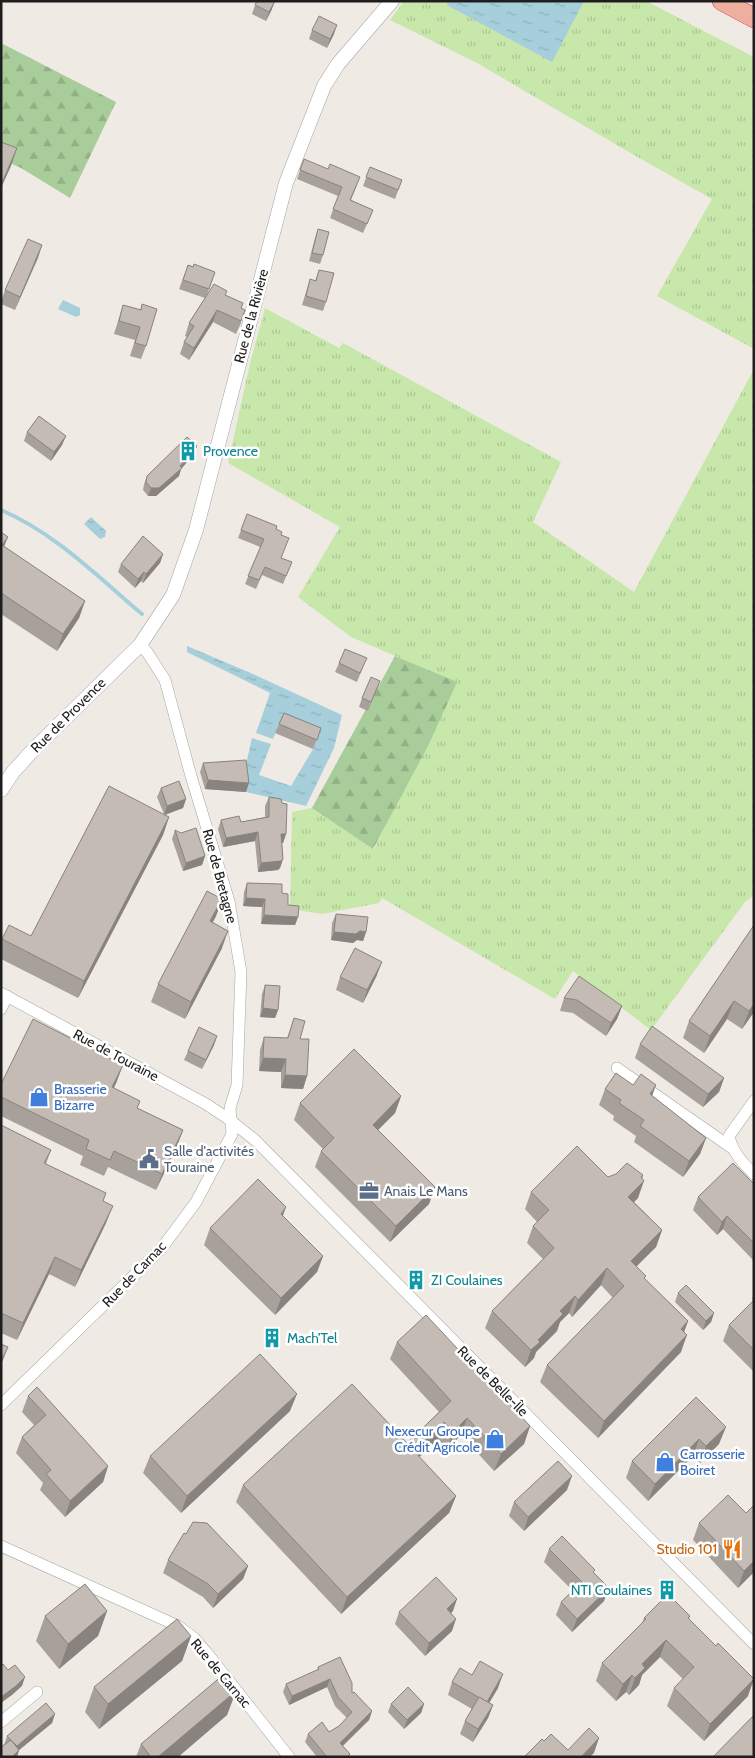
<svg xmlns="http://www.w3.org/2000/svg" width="755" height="1758" viewBox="0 0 755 1758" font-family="Cabin,sans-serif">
  <defs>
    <pattern id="grass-tufts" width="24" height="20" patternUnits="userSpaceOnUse" patternTransform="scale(1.25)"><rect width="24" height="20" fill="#c8e7ab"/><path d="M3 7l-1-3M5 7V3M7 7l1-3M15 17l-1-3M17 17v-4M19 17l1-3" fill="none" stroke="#abc693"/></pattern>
    <pattern id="forest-firs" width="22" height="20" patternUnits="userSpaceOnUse" patternTransform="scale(1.25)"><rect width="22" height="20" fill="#a9cd9a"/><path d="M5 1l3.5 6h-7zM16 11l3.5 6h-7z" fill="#91b084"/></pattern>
    <pattern id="water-ripples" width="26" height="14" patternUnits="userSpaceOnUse" patternTransform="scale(1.25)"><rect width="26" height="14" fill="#a6cfdb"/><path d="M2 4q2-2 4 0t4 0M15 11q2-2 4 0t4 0" fill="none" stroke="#8eb1bc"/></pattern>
  </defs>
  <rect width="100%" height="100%" fill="#efebe4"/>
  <g fill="url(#grass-tufts)">
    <path d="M404,1H646L754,57V349L657,296L712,199L634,155L477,63L390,20Z"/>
    <path d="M265,308L339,348L343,343L561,462L533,522L634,592L754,369V895L745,902L651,1030L573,971L555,999L382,898L379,903L322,914L290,909L292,812L312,808L374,849L456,682L351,637L298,597L340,527L228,463L250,363Z"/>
  </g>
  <g fill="url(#forest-firs)">
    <path d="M1,43L116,102L70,198L21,168L1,159Z"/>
    <path d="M395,656L457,682L429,744L373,849L312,808Z"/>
  </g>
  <g fill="url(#water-ripples)">
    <path d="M448,1H584L552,62L447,5Z"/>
    <path d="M63,300L80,308V315L76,317L58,309Z"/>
    <path d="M91,517L106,531L105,537L100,539L84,524Z"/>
    <path d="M187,646L253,674L342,715L334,748L306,806L246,792L247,760L252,738L271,744L259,775L291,786L313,749L318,737L280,722L273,739L256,733L270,693L187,652Z"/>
  </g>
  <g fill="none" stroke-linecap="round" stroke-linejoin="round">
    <path stroke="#a6cfdb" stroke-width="4" d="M1,510C55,533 98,577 142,614"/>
    <defs>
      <g id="minor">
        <path d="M1,993L206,1104L230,1120L256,1141L754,1644"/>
        <path d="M1,1009L7,996"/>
        <path d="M617,1068L732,1148"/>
        <path d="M754,1101L729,1136C733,1153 741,1161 754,1174"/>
        <path d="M1,1405L161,1249L196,1202L232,1134L230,1108L237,1085L241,972L229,901L191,776L165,680L147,652L140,645"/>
        <path d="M1,1546L178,1626L194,1638L207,1653L289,1757"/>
        <path d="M1,1722L37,1692"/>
      </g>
      <path id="tertiary" d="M1,790L13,772L34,749L140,645L173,595L196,530L286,183L324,86L338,64L392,1"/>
      <path id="trunk" d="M722,1L754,18"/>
    </defs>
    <use href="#minor" stroke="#a5a5a5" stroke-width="12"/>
    <use href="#tertiary" stroke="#a5a5a5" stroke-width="15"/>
    <use href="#trunk" stroke="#d52963" stroke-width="20"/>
    <use href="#minor" stroke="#fff" stroke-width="11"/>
    <use href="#tertiary" stroke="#fff" stroke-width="14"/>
    <use href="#trunk" stroke="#eeb09e" stroke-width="19"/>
  </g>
  <g fill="#a8a19b">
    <path d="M255,5L272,9L266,21L252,14Z"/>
    <path d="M312,30L334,34L327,48L309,39Z"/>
    <path d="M304,159L357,185L351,200L373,210L363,233L330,218L338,196L297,179Z"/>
    <path d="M370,167L402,180L395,199L363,186Z"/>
    <path d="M318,229L323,255L320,264L309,261L315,238Z"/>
    <path d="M42,245L15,310L1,304V302L5,290Z"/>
    <path d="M188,265L215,272L207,295H226L241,309V323L236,334L213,322L189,360L180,354L184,342L187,337L185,336L189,323L205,298L179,289Z"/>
    <path d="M319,270L326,302L323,311L302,305L310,279L315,281Z"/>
    <path d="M142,304L146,346L141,359L130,356L135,340L114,334L123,305L140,310Z"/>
    <path d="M27,432L66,436L62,445L51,461L24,441Z"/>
    <path d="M197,446L194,454L181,469L179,476L156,496H148L143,490L144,484L147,476Z"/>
    <path d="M247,514L276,529L281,535V558L292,562L283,584L262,575L256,589L245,584L260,547L238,538Z"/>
    <path d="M1,532L4,547L85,601L79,618L57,651L1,614Z"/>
    <path d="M163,554L160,563L143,583L141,581L135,588L118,572L121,564Z"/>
    <path d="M339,663L363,667L357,682L335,672Z"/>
    <path d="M380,681L368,711L359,707L362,698Z"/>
    <path d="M279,724L318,737L313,749L275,733Z"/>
    <path d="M203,763L246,792L205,789L200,772Z"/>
    <path d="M161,788L186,799L183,808L165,815L169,817L163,835L78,998L1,959V941L2,939L31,936L164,814L157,797Z"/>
    <path d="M269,797L286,834L283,843H282L283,859L280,868L278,870L258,872L255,841L223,847L218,829L221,820L241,822L265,817V806Z"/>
    <path d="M175,830L205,856L202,865L183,871L172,839Z"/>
    <path d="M247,883L282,893L288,905L298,917L295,925L261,924L262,907L243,906L244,892Z"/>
    <path d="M222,899L216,916L213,922L222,948L185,1019L151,1002L158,984Z"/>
    <path d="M336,914L366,932L363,941L357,940L353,943L331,940L332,923Z"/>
    <path d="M754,925V1012L742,1029L727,1019L704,1053L683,1038L689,1021Z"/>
    <path d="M377,975L363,1003L336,990L340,977Z"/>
    <path d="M265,985L278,1010L275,1018L260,1017L262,994Z"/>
    <path d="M564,998L622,1006L617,1019L606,1036L573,1013L560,1011Z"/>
    <path d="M294,1018L307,1076L303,1089L281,1088V1072L259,1071L260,1050L264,1037L287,1038Z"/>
    <path d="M217,1036L214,1045L202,1069L184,1060L188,1051Z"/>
    <path d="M640,1044L724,1078L719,1092L703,1107L635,1058Z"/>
    <path d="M117,1081L114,1088L137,1108L183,1130L177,1146L156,1190L108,1167L104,1176L80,1165L83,1156L1,1116V1084Z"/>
    <path d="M633,1085L652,1096L706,1138L700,1154L683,1177L634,1142L636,1136L613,1120L614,1116L599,1105L605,1089Z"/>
    <path d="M401,1096L395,1113L378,1130L435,1187L429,1204L390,1242L315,1167L321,1151L323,1149L294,1120L300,1103Z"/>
    <path d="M1,1125L51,1150L46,1164L103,1201L106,1223L75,1287L49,1274L17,1340L1,1333Z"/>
    <path d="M643,1175L638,1198L634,1202L662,1230L656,1247L636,1266L645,1279L688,1321L684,1332L681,1352L598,1438L540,1382L547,1365L613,1298L601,1285L572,1317L569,1313L560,1322L557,1331L536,1352L534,1358L525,1367L485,1328L492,1311L543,1259L527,1243L533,1226L537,1222L525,1209L531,1192L608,1177Z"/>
    <path d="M754,1184V1261L723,1229L717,1235L693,1210L698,1197Z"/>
    <path d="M210,1228L323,1256L317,1272L275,1315L204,1245Z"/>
    <path d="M678,1293L714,1313L711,1322L703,1330L675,1302Z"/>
    <path d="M754,1293V1372L723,1341L729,1325L753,1301L752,1299Z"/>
    <path d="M397,1342L530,1426L524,1444L494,1471L461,1435L447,1449L438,1439L419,1457L456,1496L449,1513L341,1614L236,1502L243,1485L407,1443L439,1412L390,1359Z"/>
    <path d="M28,1396L108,1466L103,1482L65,1517L40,1490L43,1483L16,1453L22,1437L34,1425L22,1412Z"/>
    <path d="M696,1397L719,1444L700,1463L693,1456L648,1501L626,1478L632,1461Z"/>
    <path d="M290,1411L181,1513L143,1473L150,1456Z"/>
    <path d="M567,1490L524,1531L509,1516L514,1502Z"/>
    <path d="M754,1505V1572L738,1588L693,1540L699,1523L746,1513Z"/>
    <path d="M549,1549L594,1573L604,1601L572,1632L556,1615L561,1602L573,1591L544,1562Z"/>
    <path d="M168,1560L248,1566L243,1579L213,1608L203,1597L163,1573Z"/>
    <path d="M107,1611L98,1636L59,1669L36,1641L45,1616Z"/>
    <path d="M453,1611L451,1613L452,1631L425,1656L395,1624L399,1612Z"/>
    <path d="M690,1616L689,1619L748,1696L704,1741L667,1706L674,1688L683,1679L660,1657L642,1675L639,1685L629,1695L626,1692L616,1701L596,1681L602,1663L642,1623L644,1618Z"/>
    <path d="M191,1636L182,1661L99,1729L85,1712L94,1687Z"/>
    <path d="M318,1667L352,1693L372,1711L369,1720L343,1746L350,1754L349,1757H317L305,1742L308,1734L329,1732L339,1726L347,1718L335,1706L327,1687L289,1705L283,1692L286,1684L317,1670Z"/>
    <path d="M472,1675L498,1688L489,1703L493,1705L488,1718L473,1742L460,1734L465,1721L472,1709L448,1695L452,1682Z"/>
    <path d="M236,1691L227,1715L178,1757H136L141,1744Z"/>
    <path d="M391,1704H424L421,1713L404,1729L388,1712Z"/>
    <path d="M55,1714L52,1723L19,1750L17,1757H1L4,1745L7,1736Z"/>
  </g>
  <g fill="#88837e">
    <path d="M275,1L272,9L266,21L269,12Z"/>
    <path d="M337,25L334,34L327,48L330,39Z"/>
    <path d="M17,148L11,166L1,188V185Z"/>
    <path d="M42,245L38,258L15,310L20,297Z"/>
    <path d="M217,310L213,322L189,360L194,348Z"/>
    <path d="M66,436L62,445L51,461L54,452Z"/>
    <path d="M197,446L194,454L181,469L179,476L156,496H148L151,488L180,466Z"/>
    <path d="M8,537L1,554L2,545Z"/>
    <path d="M163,554L160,563L143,583L146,574Z"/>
    <path d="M144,572L141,581L135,588L138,579Z"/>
    <path d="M85,601L79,618L57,651L63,634Z"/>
    <path d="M208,780L249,783L246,792L205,789Z"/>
    <path d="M186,799L183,808L164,815L167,806Z"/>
    <path d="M169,817L163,835L78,998L84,981Z"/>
    <path d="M258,832L255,841L223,847L226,838Z"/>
    <path d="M281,834H286L283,843H278Z"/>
    <path d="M205,856L202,865L183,871L186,863Z"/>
    <path d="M283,859L280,868L278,870L258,872L261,863Z"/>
    <path d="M246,898L265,899L262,907L243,906Z"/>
    <path d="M222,899L216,916L204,938L210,921Z"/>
    <path d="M264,915L298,917L295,925L261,924Z"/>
    <path d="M228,931L222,948L185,1019L191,1002Z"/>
    <path d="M360,931L366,932L363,941L357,940L353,943L331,940L334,932Z"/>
    <path d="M382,962L377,975L363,1003L367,990Z"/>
    <path d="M734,1001L727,1019L704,1053L710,1036Z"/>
    <path d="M754,1004V1012L742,1029L749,1011Z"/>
    <path d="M622,1006L617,1019L606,1036L611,1023Z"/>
    <path d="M263,1008L278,1010L275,1018L260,1017Z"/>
    <path d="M217,1036L214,1045L202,1069L206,1060Z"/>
    <path d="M263,1058L286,1059L281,1072L259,1071Z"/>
    <path d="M123,1065L117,1081L106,1103L112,1087Z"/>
    <path d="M285,1075L307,1076L303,1089L281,1088Z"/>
    <path d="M724,1078L719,1092L703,1107L708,1094Z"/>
    <path d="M656,1085L650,1102V1094Z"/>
    <path d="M401,1096L395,1113L367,1141L373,1125Z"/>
    <path d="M183,1130L177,1146L156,1190L162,1174Z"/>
    <path d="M706,1138L700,1154L683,1177L689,1161Z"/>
    <path d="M643,1175L639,1186L644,1181L638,1198L622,1214L628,1197Z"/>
    <path d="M435,1187L429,1204L390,1242L396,1226Z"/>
    <path d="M113,1206L106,1223L75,1287L81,1270Z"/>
    <path d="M286,1207L280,1224L281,1214Z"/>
    <path d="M727,1216L723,1229L717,1235L722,1222Z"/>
    <path d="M662,1230L656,1247L625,1278L631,1261Z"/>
    <path d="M323,1256L317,1272L275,1315L281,1298Z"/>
    <path d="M55,1257L49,1274L17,1340L23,1323Z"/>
    <path d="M607,1268L601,1285L572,1317L578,1300Z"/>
    <path d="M575,1296L569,1313L560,1322L557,1331L536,1352L534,1358L525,1367L531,1350L538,1340L560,1311Z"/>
    <path d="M714,1313L711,1322L703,1330L706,1321Z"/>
    <path d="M688,1321L682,1338L681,1329Z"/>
    <path d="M687,1335L681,1352L598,1438L604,1421Z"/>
    <path d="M8,1347L3,1360L1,1364V1361Z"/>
    <path d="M297,1394L290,1411L181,1513L187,1496Z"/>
    <path d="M467,1418L461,1435L447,1449L453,1432Z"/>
    <path d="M444,1422L438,1439L408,1468L414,1451Z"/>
    <path d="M530,1426L524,1444L494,1471L501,1454Z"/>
    <path d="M726,1427L719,1444L700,1463L706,1446Z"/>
    <path d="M699,1439L693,1456L648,1501L655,1484Z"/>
    <path d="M108,1466L103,1482L65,1517L70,1501Z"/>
    <path d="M572,1476L567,1490L524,1531L528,1517Z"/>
    <path d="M456,1496L449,1513L341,1614L347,1597Z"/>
    <path d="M754,1561V1572L738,1588L744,1571Z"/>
    <path d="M248,1566L243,1579L213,1608L218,1594Z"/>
    <path d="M609,1588L604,1601L572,1632L577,1619Z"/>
    <path d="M457,1599L453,1611L443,1621L447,1609Z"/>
    <path d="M107,1611L98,1636L59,1669L68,1644Z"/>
    <path d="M456,1619L452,1631L425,1656L429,1643Z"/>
    <path d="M191,1636L182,1661L99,1729L108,1704Z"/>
    <path d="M666,1640L660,1657L642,1675L639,1685L629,1695L635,1678L642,1664Z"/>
    <path d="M503,1674L498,1688L482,1715L487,1702Z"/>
    <path d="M632,1675L626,1692L616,1701L623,1684Z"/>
    <path d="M25,1677L22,1686L12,1695L1,1703V1697Z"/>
    <path d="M330,1679L327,1687L289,1705L292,1696Z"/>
    <path d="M754,1679L748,1696L704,1741L710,1724Z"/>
    <path d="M236,1691L227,1715L178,1757H158Z"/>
    <path d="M424,1704L421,1713L404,1729L407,1720Z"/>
    <path d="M493,1705L488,1718L473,1742L478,1729Z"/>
    <path d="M372,1711L369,1720L337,1751L340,1743Z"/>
    <path d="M55,1714L52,1723L13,1755L17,1746Z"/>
    <path d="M599,1738L594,1753L590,1757H581Z"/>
    <path d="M19,1750L17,1757H12Z"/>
  </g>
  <g fill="#c3bbb4" stroke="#88837e">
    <path d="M257,1H275L269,12L255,5Z"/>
    <path d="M319,16L337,25L330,39L312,30Z"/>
    <path d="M1,142L17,148L1,185Z"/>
    <path d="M304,159L328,169L330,164L360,177L350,200L373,210L367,224L333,209L342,187L300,170Z"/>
    <path d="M370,167L402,180L398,190L366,177Z"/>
    <path d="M318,229L329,232L323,255L312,253Z"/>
    <path d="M28,239L42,245L20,297L5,290Z"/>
    <path d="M194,264L215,272L209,289L183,280L188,265L193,267Z"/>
    <path d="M319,270L334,273L326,302L306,296L310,279L316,281Z"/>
    <path d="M214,284L227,291L225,295L243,303L241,308L245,310L241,321L217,310L194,348L184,342L194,326L189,323Z"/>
    <path d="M142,304L157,309L146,346L135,343L140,327L119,321L123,305L141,310Z"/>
    <path d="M39,416L66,436L54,452L27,432Z"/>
    <path d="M187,437L197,446L180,466L182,468L159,488H151L146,482L147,476Z"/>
    <path d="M247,514L277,526L276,529L282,532L281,535L289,538L281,558L292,562L286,576L265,567L259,580L248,576L264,539L241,530Z"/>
    <path d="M1,532L8,537L2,545L85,601L63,634L1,593Z"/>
    <path d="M143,536L163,554L146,574L144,572L138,579L121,564Z"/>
    <path d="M345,649L367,658L360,673L339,663Z"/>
    <path d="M371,677L380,681L371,702L362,698Z"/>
    <path d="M284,713L321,728L317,740L279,724Z"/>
    <path d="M246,760L249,783L208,780L203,763Z"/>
    <path d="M179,781L186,799L167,806L161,788Z"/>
    <path d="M109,786L169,817L84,981L2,939L9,925L31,936Z"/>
    <path d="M269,797L281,799L282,803L287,804L286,834H281L283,859L281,861L261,863L258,832L226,838L221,820L239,816L241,822L269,817Z"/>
    <path d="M196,828L205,856L186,863L175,830L181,833Z"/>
    <path d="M247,883L282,884V893L288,894V905L299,906L298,917L264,915L265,899L246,898Z"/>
    <path d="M207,891L222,899L210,921L228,931L191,1002L158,984Z"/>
    <path d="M336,914L368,917L366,932L360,931L356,934L334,932Z"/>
    <path d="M754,925V1004L749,1011L734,1001L710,1036L689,1021Z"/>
    <path d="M355,948L382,962L367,990L340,977Z"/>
    <path d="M579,976L622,1006L611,1023L577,1000L564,998Z"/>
    <path d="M265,985L280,986L278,1010L263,1008Z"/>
    <path d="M294,1018L305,1021L300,1039H309L307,1076L285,1075L286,1059L263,1058L264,1037L288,1038Z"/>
    <path d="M33,1019L123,1065L112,1087L140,1101L137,1108L183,1130L162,1174L114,1151L110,1160L86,1149L89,1140L1,1097V1084Z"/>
    <path d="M652,1026L724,1078L708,1094L640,1044Z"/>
    <path d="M199,1027L217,1036L206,1060L188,1051Z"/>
    <path d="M354,1049L401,1096L373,1125L435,1187L396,1226L321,1151L334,1138L300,1103Z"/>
    <path d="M616,1073L633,1085L641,1074L656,1085L650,1094L706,1138L689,1161L640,1126L644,1120L619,1103L621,1100L605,1089Z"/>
    <path d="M1,1125L51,1150L44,1163L106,1193L103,1201L113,1206L81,1270L55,1257L23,1323L1,1313Z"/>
    <path d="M577,1146L608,1177L616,1174L627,1163L643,1175L641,1177L644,1181L628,1197L662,1230L631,1261L646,1276L644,1278L688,1321L681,1329L687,1335L604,1421L547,1365L624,1286L607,1268L578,1300L575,1296L560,1311L563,1314L538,1340L540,1342L531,1350L492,1311L554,1248L533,1226L549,1210L531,1192Z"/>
    <path d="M733,1163L754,1184V1243L727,1216L722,1222L698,1197Z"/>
    <path d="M258,1179L286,1207L281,1214L323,1256L281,1298L210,1228Z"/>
    <path d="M686,1285L714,1313L706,1321L678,1293Z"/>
    <path d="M754,1300V1350L729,1325Z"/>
    <path d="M426,1315L530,1426L501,1454L467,1418L453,1432L444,1422L414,1451L456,1496L347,1597L243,1485L352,1384L407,1443L451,1401L397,1342Z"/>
    <path d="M1,1344L8,1347L1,1361Z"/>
    <path d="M260,1354L297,1394L187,1496L150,1456Z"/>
    <path d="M37,1387L108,1466L70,1501L46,1474L51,1470L22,1437L46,1415L28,1396Z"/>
    <path d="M696,1397L726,1427L706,1446L699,1439L655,1484L632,1461Z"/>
    <path d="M558,1461L572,1476L528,1517L514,1502Z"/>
    <path d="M728,1495L746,1513L754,1505V1561L744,1571L699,1523Z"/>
    <path d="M193,1522L207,1523L248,1566L218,1594L208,1584L168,1560L184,1533L186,1534Z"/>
    <path d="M562,1536L595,1570L593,1572L609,1588L577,1619L561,1602L582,1582L549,1549Z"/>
    <path d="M436,1577L457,1599L447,1609L456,1619L429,1643L399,1612Z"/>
    <path d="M85,1584L107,1611L68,1644L45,1616Z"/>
    <path d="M668,1594L690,1616L688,1618L716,1646L718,1643L754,1679L710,1724L674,1688L694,1667L666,1640L642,1664L645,1668L635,1678L632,1675L623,1684L602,1663L646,1619L644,1618Z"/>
    <path d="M177,1619L191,1636L108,1704L94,1687Z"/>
    <path d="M340,1657L352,1683V1693L354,1692L372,1711L340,1743L350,1754L347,1757H327L308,1734L322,1722L329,1732L339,1726L352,1712L338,1697L330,1679L292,1696L286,1684L319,1669L318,1667Z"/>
    <path d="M480,1661L503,1674L487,1702L452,1682L460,1668L472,1675Z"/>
    <path d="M3,1664L8,1670L15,1665L25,1677L16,1686L1,1697V1665Z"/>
    <path d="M223,1675L236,1691L158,1757H151L141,1744Z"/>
    <path d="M408,1687L424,1704L407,1720L391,1704Z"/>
    <path d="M479,1697L493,1705L478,1729L465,1721Z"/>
    <path d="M46,1703L55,1714L17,1746L11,1740L19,1750L12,1757H1V1747L11,1740L7,1736Z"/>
    <path d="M754,1715V1757H713Z"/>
    <path d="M589,1728L599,1738L581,1757H524L542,1739L544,1741L551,1734L568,1750Z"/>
  </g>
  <defs>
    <symbol id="building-bare" viewBox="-9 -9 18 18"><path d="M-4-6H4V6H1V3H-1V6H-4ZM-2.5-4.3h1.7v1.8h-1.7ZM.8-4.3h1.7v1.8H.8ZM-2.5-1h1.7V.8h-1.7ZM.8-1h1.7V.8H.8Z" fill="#0f9aa8" stroke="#fff" stroke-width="2.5" paint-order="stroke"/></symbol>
    <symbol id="shop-bare" viewBox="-9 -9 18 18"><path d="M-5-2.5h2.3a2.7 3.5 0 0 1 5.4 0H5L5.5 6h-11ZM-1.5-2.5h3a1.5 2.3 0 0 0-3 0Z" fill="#3f7fe0" stroke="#fff" stroke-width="2.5" paint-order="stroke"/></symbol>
    <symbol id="civic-bare" viewBox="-9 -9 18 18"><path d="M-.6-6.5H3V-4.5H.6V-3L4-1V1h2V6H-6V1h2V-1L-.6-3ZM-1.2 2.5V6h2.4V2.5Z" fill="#5c6f8a" stroke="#fff" stroke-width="2.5" paint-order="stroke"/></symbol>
    <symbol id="office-bare" viewBox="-9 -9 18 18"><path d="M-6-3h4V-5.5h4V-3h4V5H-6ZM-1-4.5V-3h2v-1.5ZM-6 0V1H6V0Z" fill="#5c6f8a" stroke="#fff" stroke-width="2.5" paint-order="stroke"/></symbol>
    <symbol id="restaurant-bare" viewBox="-9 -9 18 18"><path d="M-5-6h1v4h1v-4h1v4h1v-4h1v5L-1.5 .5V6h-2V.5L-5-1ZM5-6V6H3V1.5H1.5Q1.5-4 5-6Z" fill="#e8710a" stroke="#fff" stroke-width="2.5" paint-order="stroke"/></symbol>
  </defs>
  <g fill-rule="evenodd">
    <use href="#building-bare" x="174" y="437" width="28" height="28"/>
    <use href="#shop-bare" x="25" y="1083" width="28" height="28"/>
    <use href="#civic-bare" x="135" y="1145" width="28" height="28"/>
    <use href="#office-bare" x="355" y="1177" width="28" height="28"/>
    <use href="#building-bare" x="402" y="1266" width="28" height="28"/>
    <use href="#building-bare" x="258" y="1324" width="28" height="28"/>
    <use href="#shop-bare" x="481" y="1425" width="28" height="28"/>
    <use href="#shop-bare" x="651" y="1448" width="28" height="28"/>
    <use href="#restaurant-bare" x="718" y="1535" width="28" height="28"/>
    <use href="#building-bare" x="653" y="1576" width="28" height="28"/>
  </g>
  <g text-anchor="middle" stroke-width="5" stroke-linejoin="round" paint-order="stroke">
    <g font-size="14" fill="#1e1e1e" stroke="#fff">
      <text transform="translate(251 316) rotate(-75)" y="5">Rue de la Rivière</text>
      <text transform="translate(68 715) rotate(-45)" y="5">Rue de Provence</text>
      <text transform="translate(220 876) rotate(75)" y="5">Rue de Bretagne</text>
      <text transform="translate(116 1055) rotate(28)" y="5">Rue de Touraine</text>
      <text transform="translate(134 1274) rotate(-46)" y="5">Rue de Carnac</text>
      <text transform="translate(493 1381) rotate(45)" y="5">Rue de Belle-Île</text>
      <text transform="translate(221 1673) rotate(50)" y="5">Rue de Carnac</text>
    </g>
    <g font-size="14" fill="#0d838f" stroke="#fff" text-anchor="start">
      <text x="203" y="456">Provence</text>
      <text x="431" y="1285">ZI Coulaines</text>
      <text x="287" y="1343">Mach’Tel</text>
      <text x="652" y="1595" text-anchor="end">NTI Coulaines</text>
    </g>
    <g font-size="14" fill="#366cbe" stroke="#fff" text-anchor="start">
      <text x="54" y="1094">Brasserie<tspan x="54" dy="16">Bizarre</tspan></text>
      <text x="480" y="1436" text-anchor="end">Nexecur Groupe<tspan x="480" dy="16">Crédit Agricole</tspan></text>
      <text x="680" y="1459">Carrosserie<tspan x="680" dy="16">Boiret</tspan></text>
    </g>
    <g font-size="14" fill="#4e5e75" stroke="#fff" text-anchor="start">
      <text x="164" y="1156">Salle d'activités<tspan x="164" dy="16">Touraine</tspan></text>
      <text x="384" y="1196">Anais Le Mans</text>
    </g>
    <g font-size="14" fill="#c56008" stroke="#fff" text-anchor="end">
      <text x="717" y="1554">Studio 101</text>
    </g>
  </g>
  <rect width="755" height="1758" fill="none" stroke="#1e1e1e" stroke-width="5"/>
</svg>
